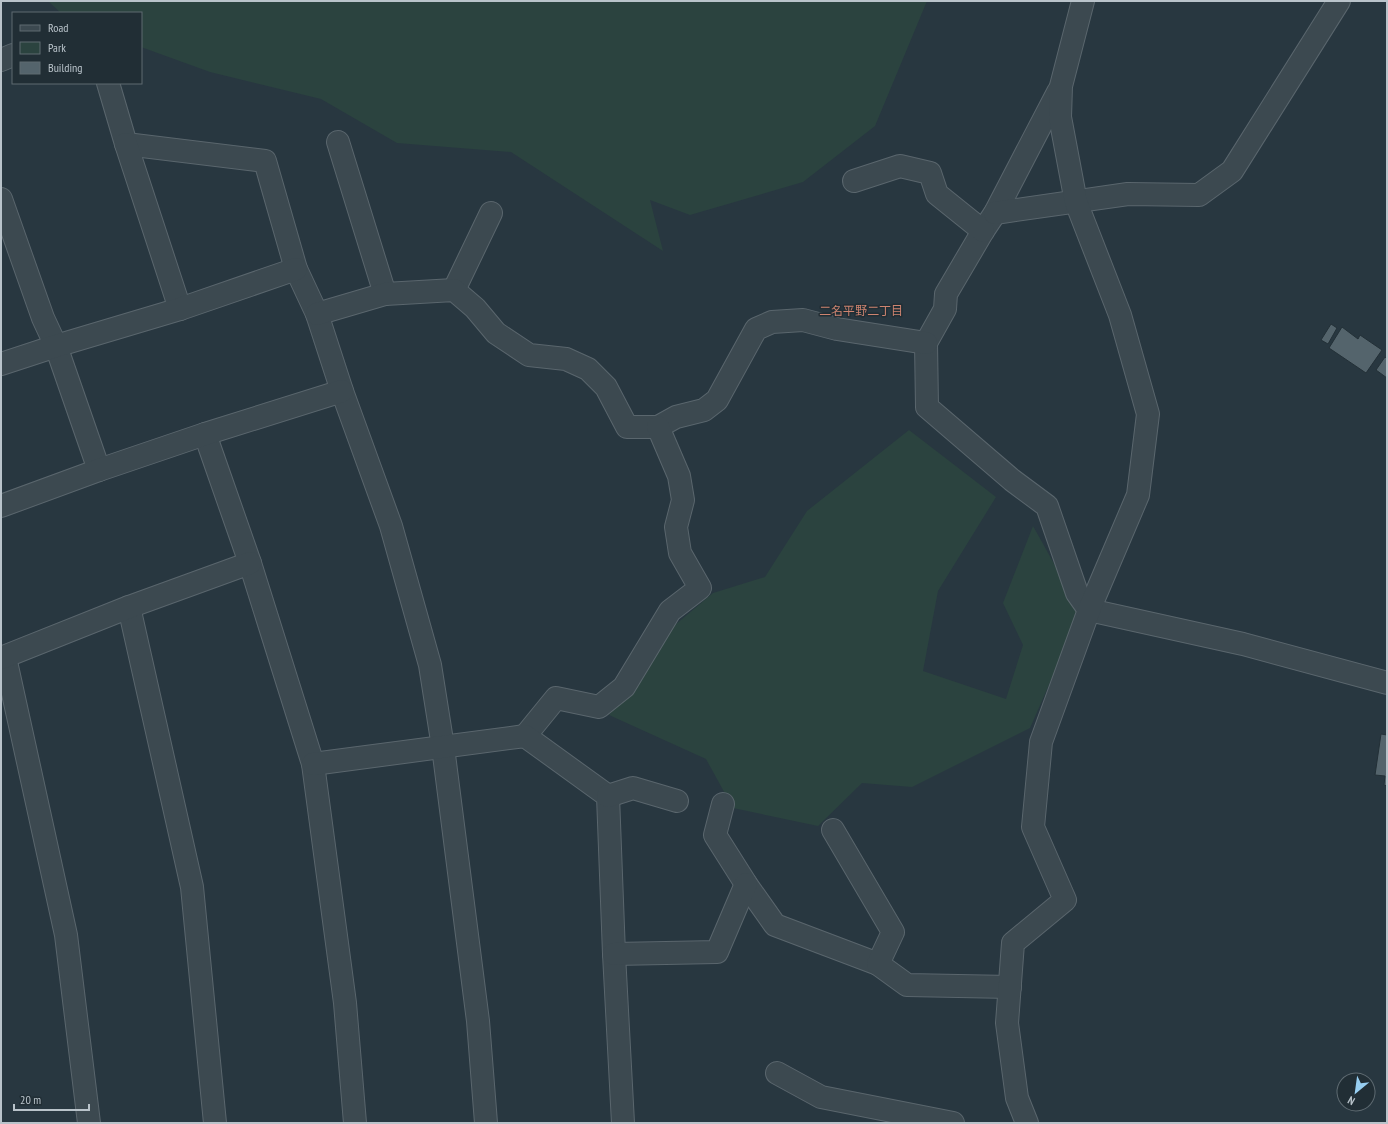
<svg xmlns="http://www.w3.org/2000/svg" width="1388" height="1124" viewBox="0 0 1388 1124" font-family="'PT Sans Narrow','Noto Sans JP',sans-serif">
  <rect width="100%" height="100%" fill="#283740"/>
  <g fill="#2b433f">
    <path d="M48,1H927L875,126L803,182L690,215L650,200L663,251L511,152L397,143L321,99L210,72L141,47V13H61Z"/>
    <path d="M909,430L996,497L938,591L923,671L1006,699L1023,645L1003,603L1033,526L1081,612L1030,728L912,787L862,783L818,826L733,808L706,759L609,715L675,625L713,593L765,577L807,511Z"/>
  </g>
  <g fill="#54646c" stroke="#233037">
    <path d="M1331,324L1337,328L1328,344L1321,340Z"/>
    <path d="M1342,327L1358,339L1360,335L1382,350L1366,373L1329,348Z"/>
    <path d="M1385,357L1387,359V378L1376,370Z"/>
    <path d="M1381,734L1387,735V786L1384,785L1385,776L1375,775Z"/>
  </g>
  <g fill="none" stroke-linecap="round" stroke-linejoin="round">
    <defs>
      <g id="minor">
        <path d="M1,60L13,55"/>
        <path d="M108,83L126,144L265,161L296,269L317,314L342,391L391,526L430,665L443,747L478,1021L486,1123"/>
        <path d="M1058,92L995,213L983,231L946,294L945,309L926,343L927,407L1012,480L1047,506L1077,593L1089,610L1243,644L1387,683"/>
        <path d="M338,142L385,294"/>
        <path d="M126,144L180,309"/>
        <path d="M854,181L900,166L930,173L937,194L983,231"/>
        <path d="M1,199L43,318L56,346L99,470"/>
        <path d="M995,213L1128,194L1199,195L1232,171L1339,1"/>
        <path d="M454,290L491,213"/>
        <path d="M317,314L385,294L454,290L475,308L496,333L529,355L566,359L588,369L606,387L627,427H658L676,417L704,410L717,400L756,329L772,322L803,320L837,329L926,343"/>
        <path d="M1,364L56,346L180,309L296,269"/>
        <path d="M205,434L250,563L313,764L345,1003L355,1123"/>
        <path d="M1,506L99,470L205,434L342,391"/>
        <path d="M129,607L192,887L215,1123"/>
        <path d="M5,657L66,935L89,1123"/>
        <path d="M1,658L129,607L250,563"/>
        <path d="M525,736L556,698L599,707L624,687L670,611L700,588L680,553L676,527L683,500L679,476L658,427"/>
        <path d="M313,764L525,736L608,796L614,954L623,1123"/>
        <path d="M608,796L633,788L677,801"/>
        <path d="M723,804L715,835L746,884L775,925L878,964"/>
        <path d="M833,830L893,932L878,964L907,985L1010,987"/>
        <path d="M614,954L717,952L746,884"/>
        <path d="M777,1073L821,1097L953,1123"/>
        <path d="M1027,1123L1017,1098L1007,1023L1013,943L1065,900L1033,827L1041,742L1089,610L1138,495L1148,414L1120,315L1076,202L1060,117L1061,86L1083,1"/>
      </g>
    </defs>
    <use href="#minor" stroke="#5a666d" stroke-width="24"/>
    <use href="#minor" stroke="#3c4950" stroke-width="22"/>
  </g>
  <g text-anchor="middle" stroke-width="3" stroke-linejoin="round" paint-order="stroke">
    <g font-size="12" fill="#ce8470" stroke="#212e35">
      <text x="861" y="315">二名平野二丁目</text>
    </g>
  </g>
  <rect width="1388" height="1124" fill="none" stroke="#b9c3ca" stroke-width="4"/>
  <rect x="12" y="12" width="130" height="72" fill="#212e35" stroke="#5e6a71"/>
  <rect x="20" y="25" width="20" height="6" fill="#3c4950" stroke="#5e6a71"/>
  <text x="48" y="32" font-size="12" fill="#b9c3ca">Road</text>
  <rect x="20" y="42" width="20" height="12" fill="#2b433f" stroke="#5e6a71"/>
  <text x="48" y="52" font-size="12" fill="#b9c3ca">Park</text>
  <rect x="20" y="62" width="20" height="12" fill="#54646c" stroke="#5e6a71"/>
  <text x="48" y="72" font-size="12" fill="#b9c3ca">Building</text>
  <g transform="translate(1356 1092) rotate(209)"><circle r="19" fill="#212e35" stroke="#5e6a71"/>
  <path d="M0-3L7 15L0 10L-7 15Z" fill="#97cef1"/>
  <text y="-6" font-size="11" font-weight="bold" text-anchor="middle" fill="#b9c3ca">N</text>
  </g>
  <path d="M14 1104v6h75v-6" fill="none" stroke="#b9c3ca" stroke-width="2"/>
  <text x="20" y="1104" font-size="12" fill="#b9c3ca" stroke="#212e35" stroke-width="3" paint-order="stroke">20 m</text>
</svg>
